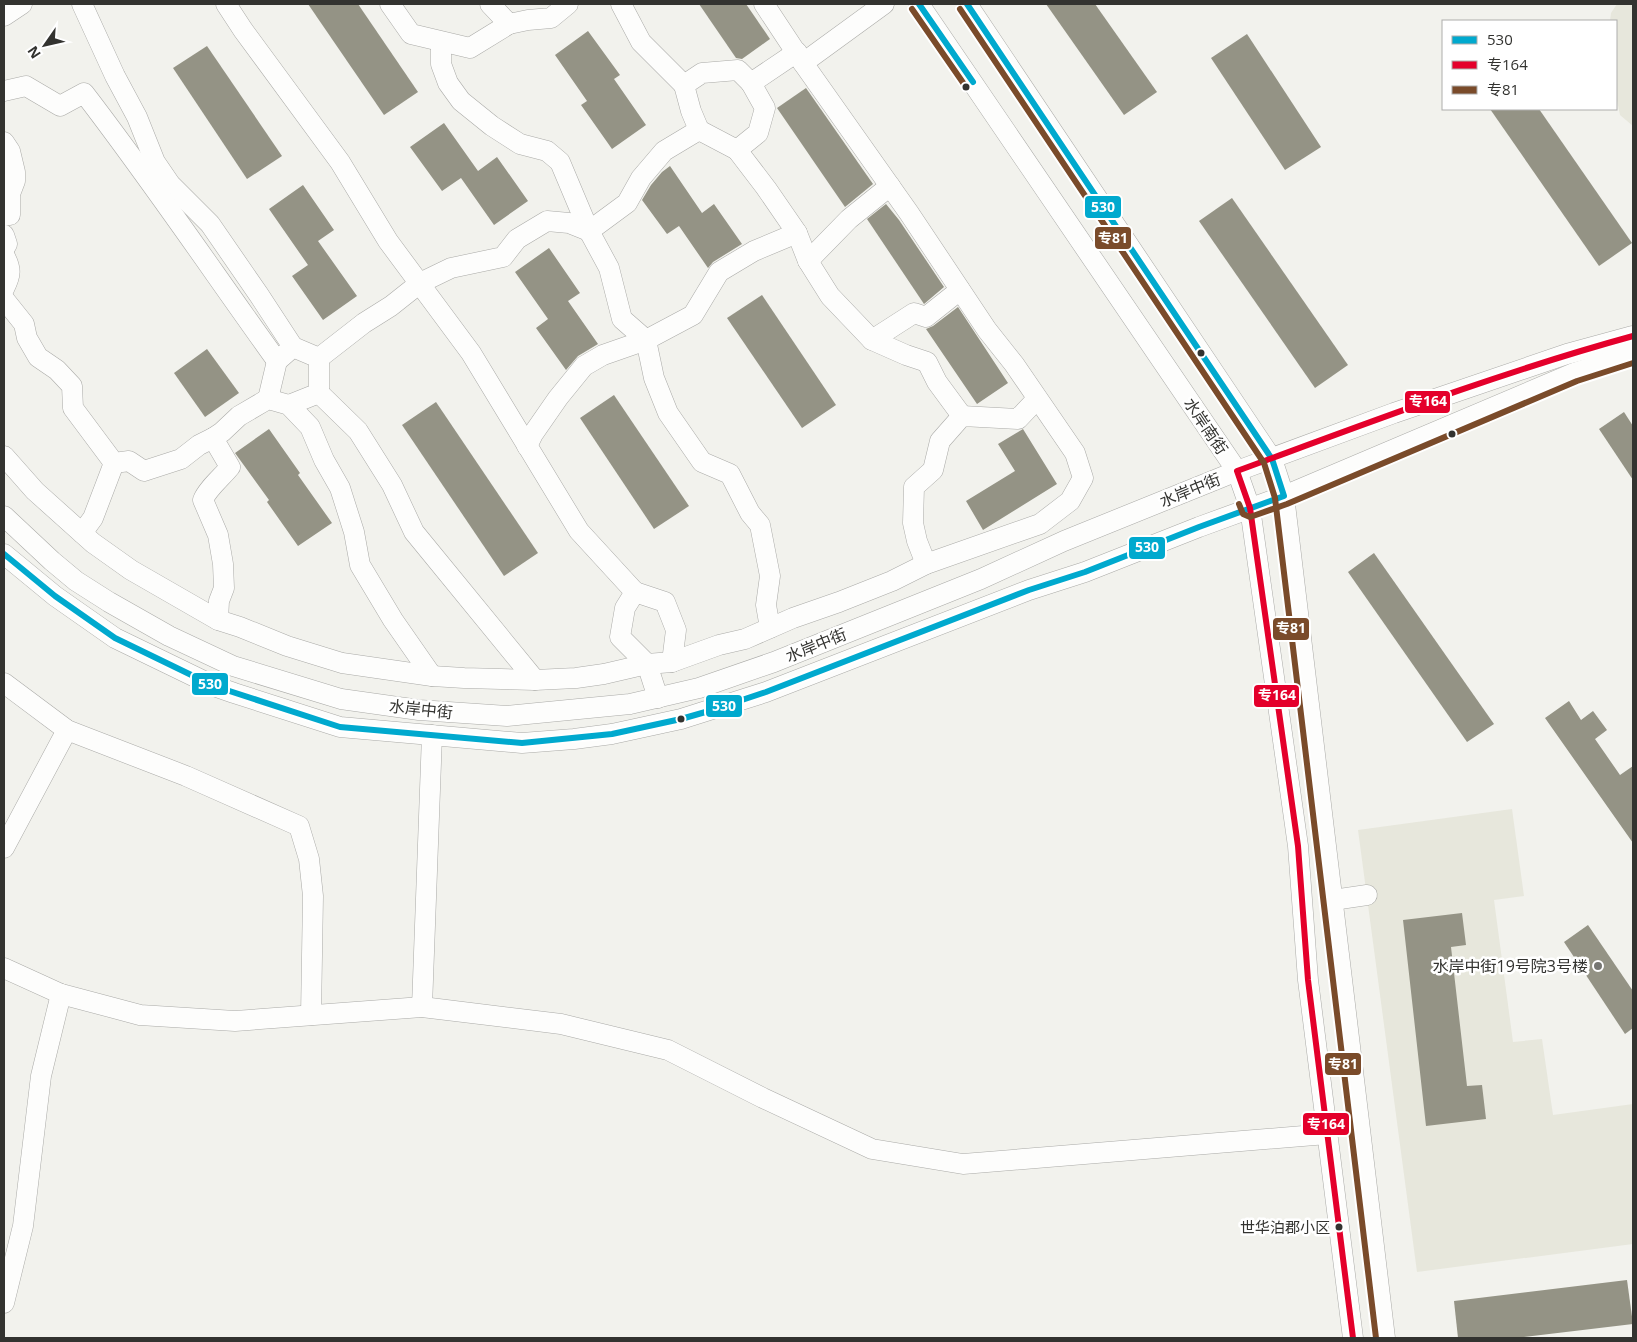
<svg xmlns="http://www.w3.org/2000/svg" width="1637" height="1342" viewBox="0 0 1637 1342" font-family="'Open Sans','Noto Sans SC',sans-serif">
  <rect width="100%" height="100%" fill="#f2f2ed"/>
  <g fill="#e7e7dc">
    <path d="M1617,4H1633V126L1620,115L1616,96V21H1610L1611,13Z"/>
    <path d="M1512,809L1524,896L1494,900L1513,1042L1542,1039L1553,1115L1633,1104V1244L1417,1272L1358,830Z"/>
  </g>
  <g fill="#949385">
    <path d="M308,4H358L418,92L384,115Z"/>
    <path d="M699,4H746L770,39L742,59L736,58Z"/>
    <path d="M1046,4H1095L1157,92L1124,115Z"/>
    <path d="M588,31L620,75L614,79L646,125L612,149L581,105L587,101L555,55Z"/>
    <path d="M1247,34L1321,147L1285,170L1211,58Z"/>
    <path d="M207,46L282,156L247,179L173,68Z"/>
    <path d="M806,88L873,184L845,207L777,108Z"/>
    <path d="M1490,109H1539L1632,243L1599,266Z"/>
    <path d="M444,123L478,171L497,157L528,201L494,225L461,178L442,191L410,147Z"/>
    <path d="M670,166L702,213L714,204L742,244L713,262L708,268L679,226L667,234L642,200L651,185L662,172Z"/>
    <path d="M303,185L334,230L318,241L357,296L323,320L292,276L308,265L269,209Z"/>
    <path d="M1232,198L1348,365L1315,388L1199,221Z"/>
    <path d="M886,204L899,220L944,287L924,304L867,219Z"/>
    <path d="M549,248L580,293L568,301L598,344L578,356L566,370L536,328L548,319L515,272Z"/>
    <path d="M762,295L836,405L802,428L727,318Z"/>
    <path d="M958,307L1008,383L977,404L926,329L933,326Z"/>
    <path d="M207,349L239,393L205,417L174,373Z"/>
    <path d="M614,395L689,506L654,529L580,418Z"/>
    <path d="M436,402L538,553L504,576L402,425Z"/>
    <path d="M1624,412L1633,426V480L1599,429Z"/>
    <path d="M269,429L300,473L298,475L332,523L298,546L267,502L269,500L235,453Z"/>
    <path d="M1023,429L1057,484L983,530L966,501L1015,471L998,444Z"/>
    <path d="M1374,553L1494,724L1467,742L1348,572Z"/>
    <path d="M1569,701L1581,720L1593,711L1607,730L1595,739L1620,775L1633,766V843L1545,718Z"/>
    <path d="M1462,913L1466,945L1451,947L1467,1086L1482,1085L1486,1119L1426,1126L1403,920Z"/>
    <path d="M1588,925L1633,991V1028L1625,1034L1564,942Z"/>
    <path d="M1627,1280L1633,1324L1516,1338H1458L1454,1301Z"/>
  </g>
  <g fill="none" stroke-linecap="round" stroke-linejoin="round">
    <defs>
      <g id="minor">
        <path d="M82,4L115,76L137,117L155,162L170,184L210,224L259,295L293,347"/>
        <path d="M390,4L411,34L470,48L509,24"/>
        <path d="M490,4L509,24L528,20L551,18L568,4"/>
        <path d="M621,4L641,42L684,85"/>
        <path d="M764,4L803,63L884,4"/>
        <path d="M919,4L1237,471L1250,508L1298,846L1308,980L1353,1338"/>
        <path d="M967,4L1272,459L1284,496L1385,1338"/>
        <path d="M4,16L22,4"/>
        <path d="M441,42V64L448,83L461,101L492,126L520,144L547,151L560,162L589,231L609,268L622,319L646,340L654,378L668,413L702,462L730,474L750,513L760,525L770,576L766,605L770,628"/>
        <path d="M4,91L26,86L60,106L84,93C151,180 213,272 277,361"/>
        <path d="M699,130L737,150L758,133L765,108L751,83"/>
        <path d="M4,142L10,151L15,172V181L10,194V215L4,216"/>
        <path d="M737,150L766,188L797,233L808,261L830,296L872,340L906,355L927,362L937,382L962,416"/>
        <path d="M4,235L7,244L4,249"/>
        <path d="M4,255C12,269 11,275 4,289"/>
        <path d="M808,261L849,219L890,186"/>
        <path d="M4,299L24,324L27,338L38,357L57,370L72,386L73,408L114,463L129,461L144,471L181,459L199,445L213,438"/>
        <path d="M872,340L914,313L926,317L960,290"/>
        <path d="M319,393L358,431L392,485L414,532L535,680"/>
        <path d="M268,399L277,361L293,347L319,358L364,323L391,306L420,283L451,268L503,257L517,239L547,221L569,223L589,231L627,203L641,178L664,151L699,130L691,111L684,85L702,73L738,70L751,83L797,52"/>
        <path d="M289,405L319,393V358"/>
        <path d="M527,446L533,434L558,398L584,366L603,355L646,340L693,315L719,272L754,251L797,233"/>
        <path d="M4,456L35,491L93,543L131,570L218,620L240,627L287,646L342,663L432,676L464,678L535,680L576,678L604,674L647,664L620,637L625,608L635,592L579,531L471,353L388,241L340,162L243,30L226,4"/>
        <path d="M4,516L52,561L76,581L109,602L169,636L233,666L341,699L419,710L507,716L630,704L699,688L774,662L981,579L1064,541L1237,471L1394,413L1567,354L1633,336"/>
        <path d="M82,533L93,518L114,463"/>
        <path d="M4,554L55,596L115,638L214,686L234,693L340,727L522,743L574,739L612,734L681,719L766,692L1029,590L1085,572L1199,527L1284,496L1574,373L1633,354"/>
        <path d="M926,564L917,541L913,523L914,487L933,470L940,441L962,416L1018,419L1037,399"/>
        <path d="M635,592L665,602L676,630L672,662"/>
        <path d="M218,620L219,601L224,588L223,564L218,535L203,500C207,489 222,477 230,467L213,438L222,432L239,416L268,399L289,405L310,427L324,460L340,488L354,532L360,565L393,620L432,676"/>
        <path d="M4,683L67,730L186,776L299,826L309,859L313,896L311,1015"/>
        <path d="M658,698L647,664L672,662L719,645L745,639L793,618L839,602L892,581L926,564L1040,524L1070,501L1083,478L1075,453L1014,364L987,330L909,213L803,63"/>
        <path d="M4,848L67,730"/>
        <path d="M1333,900L1367,895"/>
        <path d="M4,968L61,994L140,1015L235,1021L422,1007L561,1024L668,1050L763,1098L872,1149L963,1164L1327,1134"/>
        <path d="M422,1007L432,735"/>
        <path d="M4,1303L23,1226L41,1076L61,994"/>
      </g>
    </defs>
    <use href="#minor" stroke="#aaaaa7" stroke-width="21"/>
    <use href="#minor" stroke="#fdfdfc" stroke-width="20"/>
    <defs>
      <g id="bus-1">
        <path d="M919,4L973,82"/>
        <path d="M4,554L55,596L115,638L214,686L340,727L522,743L612,734L681,719L709,711L766,692L1029,590L1085,572L1199,527L1284,496L1272,459L967,4"/>
      </g>
      <path id="bus-2" d="M1353,1338L1308,980L1298,846L1250,508L1237,471C1368,423 1498,373 1633,336"/>
      <g id="bus-3">
        <path d="M912,9L966,87"/>
        <path d="M960,9L1264,463L1275,498L1376,1338"/>
        <path d="M1239,504L1243,514L1250,517L1287,504L1577,381L1633,363"/>
      </g>
    </defs>
    <use href="#bus-1" stroke="#fff" stroke-width="10"/>
    <use href="#bus-2" stroke="#fff" stroke-width="10"/>
    <use href="#bus-3" stroke="#fff" stroke-width="10"/>
    <use href="#bus-1" stroke="#00a9ce" stroke-width="6"/>
    <use href="#bus-2" stroke="#e4002b" stroke-width="6"/>
    <use href="#bus-3" stroke="#7a4b2a" stroke-width="6"/>
  </g>
  <g fill="#333330" stroke="#fff" stroke-width="2">
    <circle cx="966" cy="87" r="4.5"/>
    <circle cx="1201" cy="353" r="4.5"/>
    <circle cx="1452" cy="434" r="4.5"/>
    <circle cx="681" cy="719" r="4.5"/>
    <circle cx="1339" cy="1227" r="4.5"/>
  </g>
  <circle fill="#767672" stroke="#fff" stroke-width="2" cx="1598" cy="966" r="5"/>
  <g text-anchor="middle" stroke-width="5" stroke-linejoin="round" paint-order="stroke">
    <g font-size="15" fill="#333330" stroke="#fff" text-anchor="end">
      <text x="1330" y="1233">世华泊郡小区</text>
    </g>
    <g font-size="16" fill="#333330" stroke="#fff">
      <text transform="translate(1206 426) rotate(56)" y="6">水岸南街</text>
      <text transform="translate(1190 490) rotate(-22)" y="6">水岸中街</text>
      <text transform="translate(816 645) rotate(-22)" y="6">水岸中街</text>
      <text transform="translate(421 709) rotate(6)" y="6">水岸中街</text>
    </g>
    <g font-size="16" fill="#333330" stroke="#fff" text-anchor="end">
      <text x="1588" y="972">水岸中街19号院3号楼</text>
    </g>
  </g>
  <g stroke="#fff" stroke-width="2">
    <rect x="1084" y="195" width="38" height="24" rx="5" fill="#00a9ce"/>
    <rect x="1094" y="226" width="38" height="24" rx="5" fill="#7a4b2a"/>
    <rect x="1404" y="390" width="47" height="24" rx="5" fill="#e4002b"/>
    <rect x="1128" y="536" width="38" height="24" rx="5" fill="#00a9ce"/>
    <rect x="1272" y="617" width="38" height="24" rx="5" fill="#7a4b2a"/>
    <rect x="191" y="672" width="38" height="24" rx="5" fill="#00a9ce"/>
    <rect x="1253" y="684" width="47" height="24" rx="5" fill="#e4002b"/>
    <rect x="705" y="694" width="38" height="24" rx="5" fill="#00a9ce"/>
    <rect x="1324" y="1052" width="38" height="24" rx="5" fill="#7a4b2a"/>
    <rect x="1302" y="1112" width="48" height="24" rx="5" fill="#e4002b"/>
  </g>
  <g font-size="14" text-anchor="middle" font-weight="bold" fill="#fff">
    <text x="1103" y="212">530</text>
    <text x="1113" y="243">专81</text>
    <text x="1428" y="406">专164</text>
    <text x="1147" y="552">530</text>
    <text x="1291" y="633">专81</text>
    <text x="210" y="689">530</text>
    <text x="1277" y="700">专164</text>
    <text x="724" y="711">530</text>
    <text x="1343" y="1069">专81</text>
    <text x="1326" y="1129">专164</text>
  </g>
  <rect width="1637" height="1342" fill="none" stroke="#333330" stroke-width="10"/>
  <rect x="1442" y="20" width="175" height="90" fill="#ffffff" stroke="#adadac"/>
  <rect x="1452" y="36" width="25" height="8" fill="#00a9ce" stroke="#adadac"/>
  <text x="1487" y="45" font-size="15" fill="#333330">530</text>
  <rect x="1452" y="61" width="25" height="8" fill="#e4002b" stroke="#adadac"/>
  <text x="1487" y="70" font-size="15" fill="#333330">专164</text>
  <rect x="1452" y="86" width="25" height="8" fill="#7a4b2a" stroke="#adadac"/>
  <text x="1487" y="95" font-size="15" fill="#333330">专81</text>
  <g transform="translate(45 45) rotate(236)" stroke="#ffffff" stroke-width="4" paint-order="stroke">
  <path d="M0-4L9 19L0 12L-9 19Z" fill="#333330"/>
  <text y="-8" font-size="14" font-weight="bold" text-anchor="middle" fill="#333330">N</text>
  </g>
</svg>
